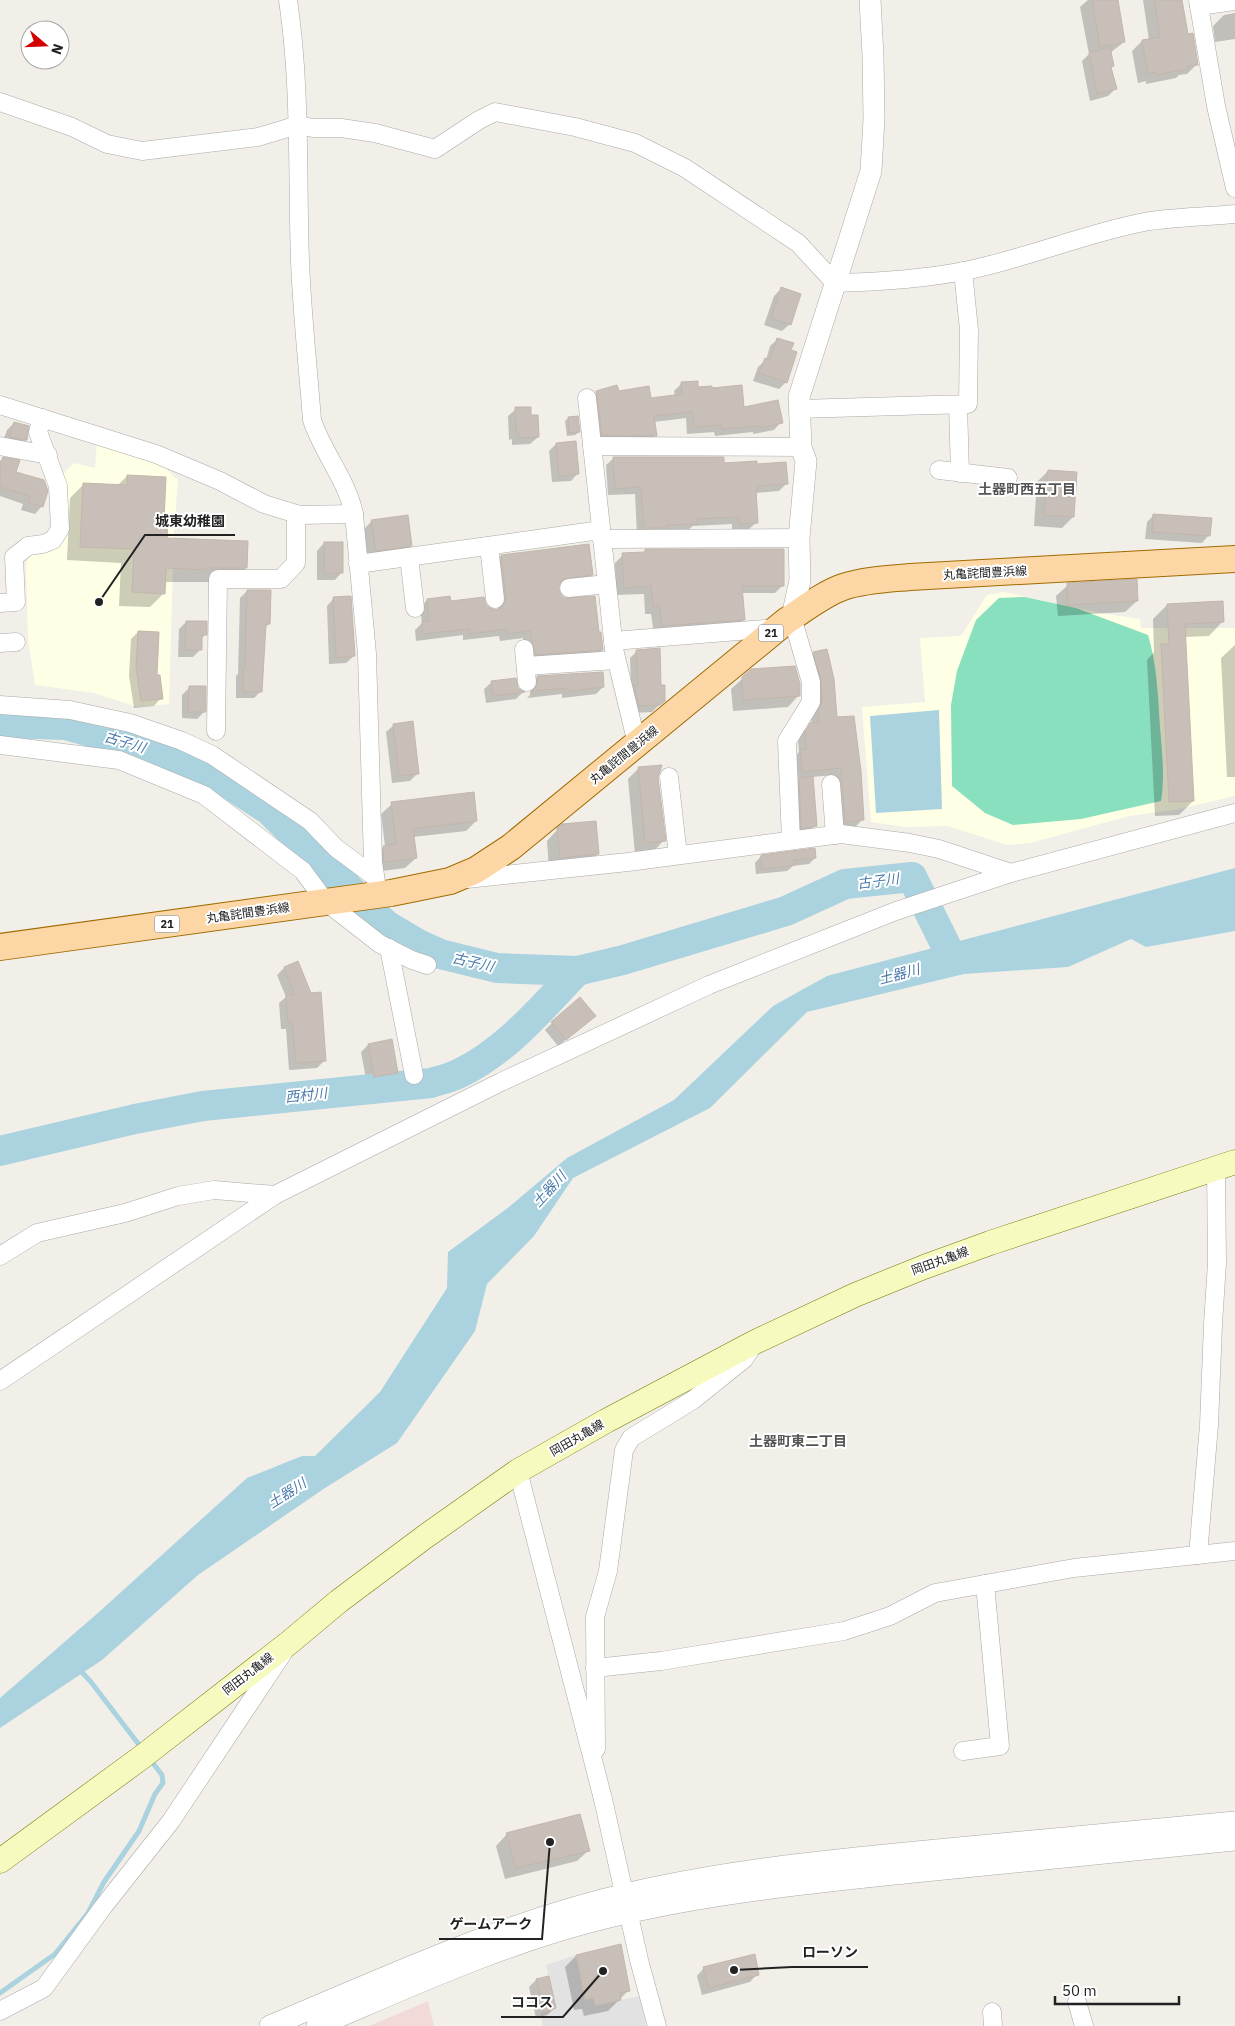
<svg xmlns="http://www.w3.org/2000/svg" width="1235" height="2026" viewBox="0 0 1235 2026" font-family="'IBM Plex Sans','Noto Sans JP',sans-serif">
  <rect width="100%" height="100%" fill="#f2efe9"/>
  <path fill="#f2dad9" d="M428,2001L434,2026H369Z"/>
  <g fill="#ffffe5">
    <path d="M97,443L161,464L178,480L174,532L169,704L137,707L94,693L35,685L28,639L26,565L30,553L66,518L64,473L74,463L95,468Z"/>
    <path d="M1004,592L1100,613L1140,619L1141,628H1235V796L1174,810L1129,816L1030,843L1007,845L948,826L906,827L871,822L862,707L925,702L920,638L961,636L987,595Z"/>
  </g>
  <path fill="#88e0be" d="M1025,597L1076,608L1148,635C1157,665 1158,696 1160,727C1162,752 1165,777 1161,801L1081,819L1013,825L985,813L952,786L951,705L957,671L976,620L999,598Z"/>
  <path fill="#e2e2e2" d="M576,1955L585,2000L593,1998L596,2005L640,1996L646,2026H543L540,2013L556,2008L546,1965Z"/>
  <g fill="#aad3df">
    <path d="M939,710L942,809L876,813L870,716Z"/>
    <path d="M1235,868V931L1146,947L1131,939L1068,967L964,974L807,1012L710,1108L573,1178L534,1236L487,1284L475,1331L397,1443L325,1488L198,1575L102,1660L0,1728V1698L99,1612L247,1478L302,1456H315L380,1392L447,1288L448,1252L509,1207L567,1158L674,1100L773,1006L827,976Z"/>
  </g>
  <g fill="#0003">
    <path d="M1088,0H1116L1124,42L1110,53L1113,65L1110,68L1115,89L1108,96L1090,101L1082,61L1089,54L1080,7Z"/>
    <path d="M1143,0H1181L1187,36L1197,64L1187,74L1179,75L1176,78L1146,84V81L1138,83L1132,51L1142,41L1149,40Z"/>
    <path d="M1235,13V39L1215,42L1213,26L1224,15Z"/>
    <path d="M781,289L790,324L782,331L764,325L774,296Z"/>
    <path d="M778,339L790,351L786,382L779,389L753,381L758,367L766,360L770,346Z"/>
    <path d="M682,383L697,388L711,389L743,409L781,422L774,430L753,434V432L715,436L714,432L687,434L686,418L654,422L656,435L649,442H595L589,400L597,392L618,393L650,399L675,396L674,391Z"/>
    <path d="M516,409L530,416L538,437L530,444L512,445V439L509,440L508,416Z"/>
    <path d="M568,418L579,432L575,435L567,436L565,421Z"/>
    <path d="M14,423L26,440L18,447L2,444L7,430Z"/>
    <path d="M556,444L578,473L571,481L552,482L549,451Z"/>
    <path d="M614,458L723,464L787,483L779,491L755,493L757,522L749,529L732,530V524L693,526L688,530L637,535L635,494L608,495L606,465Z"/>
    <path d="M3,459L42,506L35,514L21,510L23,504L0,496V461Z"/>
    <path d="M1048,471L1073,517L1062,528L1034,526L1037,482Z"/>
    <path d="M127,476L166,540L246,568L232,582H164V593L150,607L119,606L121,563L67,560L70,498L84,484L118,485Z"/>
    <path d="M1154,515L1209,535L1202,543L1145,539L1147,522Z"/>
    <path d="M372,521L411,545L400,556L365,561L360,533Z"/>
    <path d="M324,543L342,572L335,580H317V551Z"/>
    <path d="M645,551L783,585L775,593H741L744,619L736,627L654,634L651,614H645L644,594L616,595L615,563L623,555L642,554Z"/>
    <path d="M501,556L591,574L584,582L558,586L560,595L598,633L602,650L595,657L528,661L523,638L500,641L499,636L463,640V635L416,641L415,630L422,623L420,608L427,600L485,606L490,610H497L499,606L494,563Z"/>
    <path d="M1068,585L1137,601L1125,612L1058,616L1056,596Z"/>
    <path d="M247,591L269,624L264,628L261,691L254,698H236V676L238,674L240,598Z"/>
    <path d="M334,598L354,656L346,663L329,664L327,606Z"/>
    <path d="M1167,605L1223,621L1209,636L1184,637L1193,801L1179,815L1155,816L1147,660L1154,652L1153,619Z"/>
    <path d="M186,622L205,635L201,639V649L193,657H178L179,629Z"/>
    <path d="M138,632L156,676L161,698L154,706L134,708L129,676L131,639Z"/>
    <path d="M1235,645V777H1227L1221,658Z"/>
    <path d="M637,651L660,686L664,700L652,712L632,713L630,658Z"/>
    <path d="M814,654L836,719L862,820L855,827L838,829L834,775L812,777L816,825L808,833L794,835L792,786L800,778L795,779L793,758L799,752L798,741L803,732L812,724L811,719L815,710L807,661Z"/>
    <path d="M538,677L603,687L596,694L562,698V694L527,698L530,695V685Z"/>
    <path d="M743,678L799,695L788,707L733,711L731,689Z"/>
    <path d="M492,682L517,688L523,692L516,699L486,703L484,689Z"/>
    <path d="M190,687L204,712L197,719L182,718V695Z"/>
    <path d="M394,725L418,773L410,781L392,783L386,732Z"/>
    <path d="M639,768L657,778L664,840L653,852L635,854L628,779Z"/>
    <path d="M392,804L476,821L466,831L413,837L416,858L405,868L374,872L373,857L385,846L381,814Z"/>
    <path d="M558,829L598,854L587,865L549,869L547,841Z"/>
    <path d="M761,856L815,858L809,864L793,866L787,871L756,874L755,863Z"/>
    <path d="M297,962L325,1060L317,1068L289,1070L286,1029H281L279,1003L286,997L277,975L284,968Z"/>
    <path d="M552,1023H587L558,1046L545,1030Z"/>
    <path d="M368,1045L397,1072L389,1080L367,1084L361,1052Z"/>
    <path d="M507,1834L589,1850L577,1861L505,1879L496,1846Z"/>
    <path d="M576,1956L629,1990L608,2011L584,2016L582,2009L574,2010L565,1967Z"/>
    <path d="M704,1968L757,1974L750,1982L702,1995L697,1976Z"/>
    <path d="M536,1980L555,2008L547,2015L536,2018L529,1987Z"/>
  </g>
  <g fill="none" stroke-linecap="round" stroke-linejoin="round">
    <g stroke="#aad3df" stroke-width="5">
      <path d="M78,1668L91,1682L143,1750"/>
      <path d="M0,1993L55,1954L88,1913L104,1882L139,1831L155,1794L163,1783L162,1775L149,1758"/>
    </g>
    <g stroke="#aad3df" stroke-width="30">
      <path d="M0,723L66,725L141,746L215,775L269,810L386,925L418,944L440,954L497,968L577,971L623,960L786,911L845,884L912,877L953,960"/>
      <path d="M0,1151L135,1119L203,1106L431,1083C440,1080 451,1078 460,1073C506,1051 542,1008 577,971"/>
    </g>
  </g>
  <g fill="#c7bfb8" stroke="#c4b6ab">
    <path d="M1092,0H1118L1125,42L1100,47Z"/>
    <path d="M1154,0H1182L1188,34L1193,33L1198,65L1187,66L1188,69L1155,75V72L1148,74L1142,40L1160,37Z"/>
    <path d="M1110,47L1114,66L1111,67L1117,89L1097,94L1089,53Z"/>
    <path d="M781,287L801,294L791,325L771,318Z"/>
    <path d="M777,338L794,343L791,350L797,352L787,383L759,373L765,358L770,360Z"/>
    <path d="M698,381V387L712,386V388L742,385L744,407L778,400L783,423L760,428V426L722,429L721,425L694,427L693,412L654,416L657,436L602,435L596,391L617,385L619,391L649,386L651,398L682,394L681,382Z"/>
    <path d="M515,407H531V415H538L539,437L519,438V433H516Z"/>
    <path d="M578,416L580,432L569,433L568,417Z"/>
    <path d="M14,422L29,426L27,440L9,437Z"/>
    <path d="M576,441L579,474L559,476L556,443Z"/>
    <path d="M3,457L20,460L16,472L44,480L48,491L43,507L28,502L30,496L0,487V467Z"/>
    <path d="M613,457H724V463L757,461V464L786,462L788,484L758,486V489H756L758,523L739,524V517L697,519V524L666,525L667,528H644L641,487L615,489Z"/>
    <path d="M1048,470L1077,472L1074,517L1044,515Z"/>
    <path d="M127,475L166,477L164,521H168L167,538L248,541L247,568H205V570L166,568L165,594L132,592L134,549L80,547L83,483L127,485Z"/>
    <path d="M1153,514L1212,518L1210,536L1152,532Z"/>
    <path d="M408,515L412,546L376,551L371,520Z"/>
    <rect x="324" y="542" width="19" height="31"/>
    <path d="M589,544L593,575L563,579L559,584V590L561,595L565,598L595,596L599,632H601L603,650L535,655L530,631L507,634L506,629L470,634V629L423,634L422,621H429L427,599L450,596L451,601L484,597L486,605L490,608L496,610L502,607L506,598L501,555Z"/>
    <path d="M645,549H784V586H742L745,620L662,626L659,606L653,607L651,586L624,588L622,553L645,552Z"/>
    <path d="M1137,579L1138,601L1068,605L1067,583Z"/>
    <path d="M247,590H271L270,624H266L262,692H243V667H245Z"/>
    <path d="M351,596L355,656L336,658L333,597Z"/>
    <path d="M1223,601L1224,622L1185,624L1194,801L1169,802L1161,644H1169L1167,604Z"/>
    <path d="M186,621H207V635H202V650H185Z"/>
    <path d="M138,631L159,632L157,675H160L163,699L141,701L136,668Z"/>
    <path d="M660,648L661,685H665V701L660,705L639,706L634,686H638L636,650Z"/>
    <path d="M827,649L834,679L837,717L854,716L861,771L864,820L845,822L841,768L802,772L800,750L806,749L805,732L810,723L819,722L818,711L822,702L821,679L813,652Z"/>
    <path d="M795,666L800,684V696L743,700L742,677L751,669Z"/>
    <path d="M603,672L604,687L569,691V688L531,691L537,686V676Z"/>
    <path d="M516,678L518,688L525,692L493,696L491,681Z"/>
    <path d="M189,686H206V712H188Z"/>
    <path d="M413,721L419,774L399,776L393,724Z"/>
    <path d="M662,765L658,778L666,841L645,843L638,767Z"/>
    <path d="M813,776L817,826L801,829L799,778Z"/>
    <path d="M474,792L477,821L413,829L417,858L384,862L383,846L396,844L391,802Z"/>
    <path d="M596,821L599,854L560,858L557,828L562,824Z"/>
    <path d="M815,848L816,858L794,860V865L762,869L761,855Z"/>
    <path d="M298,961L311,993L321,992L326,1061L296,1063L292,1022H288L286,995L294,994L284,967Z"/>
    <path d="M580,997L596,1016L566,1040L551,1022Z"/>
    <path d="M392,1039L398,1073L374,1077L368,1044Z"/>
    <path d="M580,1814L590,1851L516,1868L506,1833Z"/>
    <path d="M621,1944L630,1991L620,1993L621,2000L595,2006L593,1998L585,2000L576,1955Z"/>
    <path d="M755,1954L759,1975L709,1988L703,1967Z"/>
    <path d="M549,1976L556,2008L544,2012L536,1979Z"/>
  </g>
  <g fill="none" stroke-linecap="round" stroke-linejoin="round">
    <defs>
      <g id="minor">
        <path d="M288,0C301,87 297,174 300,261C302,314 308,367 312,420C323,453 347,480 354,514L367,654L373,862L378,895"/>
        <path d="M1198,0L1216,106L1235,188"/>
        <path d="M1199,6L1235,1"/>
        <path d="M0,102L72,127L107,144L142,151L258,137L298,125L313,128H341L375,133L435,149L479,120L495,112L575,127L635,143L685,168L798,243L835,283C876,282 923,279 964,271C1025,259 1083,234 1144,222C1173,217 1205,217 1235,214"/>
        <path d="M587,398L614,649L637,744"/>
        <path d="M0,405L156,454L220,481L264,504L300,515L354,514"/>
        <path d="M958,405L960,473"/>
        <path d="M799,409L968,404L969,330L963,271"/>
        <path d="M0,446L48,455"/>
        <path d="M592,446L801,447"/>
        <path d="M939,470L1008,478"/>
        <path d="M602,539L799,538"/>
        <path d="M489,546L495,599"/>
        <path d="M409,557L415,608"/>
        <path d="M358,564L601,530"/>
        <path d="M569,588L607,584"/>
        <path d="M0,603L16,602L14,557L28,546L43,544L53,540L60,529L58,486L38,432L42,418"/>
        <path d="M613,641L777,628"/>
        <path d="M0,643L16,642"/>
        <path d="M524,649L527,682"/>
        <path d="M526,666L616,660"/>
        <path d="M0,705L70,710L130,723L182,741L212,755L310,821L336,848L375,877"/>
        <path d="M216,731L218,579H281L296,563V514"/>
        <path d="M0,745L119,760L204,795L303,871L326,902L380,944L412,960L427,965"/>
        <path d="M669,777L678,855"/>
        <path d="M831,784L835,835"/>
        <path d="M791,840L787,741L811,702V682L792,617"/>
        <path d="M467,879L628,862L841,834L910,843L939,849L1011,873"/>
        <path d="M389,948L414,1075"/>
        <path d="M0,1256L37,1233L125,1213L178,1196L214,1190L275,1195"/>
        <path d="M0,1381L275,1195L501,1082L709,985L896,911L1011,873L1235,813"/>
        <path d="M518,1471L603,1799L639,1960L657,2026"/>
        <path d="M1198,1555L1209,1425L1213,1324L1217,1263L1216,1168"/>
        <path d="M595,1668L661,1661L844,1631L890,1616L935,1593L1074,1568L1235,1551"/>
        <path d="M596,1749L595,1617L608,1571L624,1450L631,1438L693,1400L744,1359L752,1347"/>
        <path d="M963,1751L1000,1746L985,1584"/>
        <path d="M1077,2002L1084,2026"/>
        <path d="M0,2011L44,1988L103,1907L171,1821L283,1653"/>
        <path d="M992,2012L993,2026"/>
      </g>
      <g id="tertiary">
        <path d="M792,617L800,580L799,538L806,461L801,447L799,397L871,171L874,119L873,56L870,0"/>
        <path d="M270,2026C387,1977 502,1923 626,1894C728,1870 832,1860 937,1850C1036,1841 1136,1831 1235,1822"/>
        <path d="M317,2026C411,1986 506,1942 605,1918C706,1893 811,1883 914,1872C1021,1861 1128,1850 1235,1840"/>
      </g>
      <path id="secondary" d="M0,1861L142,1757L290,1642L339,1601L426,1536L518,1471L606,1421L755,1342L855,1295L924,1267L990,1243L1235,1162"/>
      <path id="primary" d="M0,947L391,893L450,881L476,870L511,847L785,622C803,610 823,594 843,587C864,580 888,579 910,577L1235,559"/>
    </defs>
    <use href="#minor" stroke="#a9a9a9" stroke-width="19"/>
    <use href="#tertiary" stroke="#a9a9a9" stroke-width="22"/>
    <use href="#secondary" stroke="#707d05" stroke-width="25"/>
    <use href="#primary" stroke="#a06b00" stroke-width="28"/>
    <use href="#minor" stroke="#fff" stroke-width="18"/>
    <use href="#tertiary" stroke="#fff" stroke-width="21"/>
    <use href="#secondary" stroke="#f7fabf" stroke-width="24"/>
    <use href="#primary" stroke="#fcd6a4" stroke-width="26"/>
  </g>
  <g text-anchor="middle" stroke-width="4" stroke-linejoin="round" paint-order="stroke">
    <g fill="#fff" stroke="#646464" stroke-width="1">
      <rect x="758.5" y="624.5" width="25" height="17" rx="4"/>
      <rect x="154.5" y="915.5" width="25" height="17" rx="4"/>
    </g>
    <g font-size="11" font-weight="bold" fill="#222">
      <text x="771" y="637">21</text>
      <text x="167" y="928">21</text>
    </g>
    <g font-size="12" fill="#222" stroke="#fff">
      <text transform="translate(985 573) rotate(-3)" y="4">丸亀詫間豊浜線</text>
      <text transform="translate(624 755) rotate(-39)" y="4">丸亀詫間豊浜線</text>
      <text transform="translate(248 913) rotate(-8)" y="4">丸亀詫間豊浜線</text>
      <text transform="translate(940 1261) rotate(-20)" y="4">岡田丸亀線</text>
      <text transform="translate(577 1438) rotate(-30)" y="4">岡田丸亀線</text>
      <text transform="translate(248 1674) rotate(-38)" y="4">岡田丸亀線</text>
    </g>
    <g font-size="14" font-weight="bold" fill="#555" stroke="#fff">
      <text x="1027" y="494">土器町西五丁目</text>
      <text x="798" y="1446">土器町東二丁目</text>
    </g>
    <g font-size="14" font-style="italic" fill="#4a7aab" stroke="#fff">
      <text transform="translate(125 742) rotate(17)" y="5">古子川</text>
      <text transform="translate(878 881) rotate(-7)" y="5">古子川</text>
      <text transform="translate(473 962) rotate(13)" y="5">古子川</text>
      <text transform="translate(899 974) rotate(-15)" y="5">土器川</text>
      <text transform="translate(306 1095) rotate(-6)" y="5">西村川</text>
      <text transform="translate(549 1189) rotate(-48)" y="5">土器川</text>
      <text transform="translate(287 1493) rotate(-33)" y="5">土器川</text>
    </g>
  </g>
  <path fill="none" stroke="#222" stroke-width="2" d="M99 602L145 535H235M550 1842L542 1939H439M734 1970L792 1967H868M603 1971L563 2017H501"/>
  <g fill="#222" stroke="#fff" stroke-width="2">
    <circle cx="99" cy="602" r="5"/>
    <circle cx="550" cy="1842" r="5"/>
    <circle cx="734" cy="1970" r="5"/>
    <circle cx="603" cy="1971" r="5"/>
  </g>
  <g font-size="14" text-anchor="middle" font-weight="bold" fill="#222" stroke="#fff" stroke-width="4" stroke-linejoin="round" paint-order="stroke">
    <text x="190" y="526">城東幼稚園</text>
    <text x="491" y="1929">ゲームアーク</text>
    <text x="830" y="1957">ローソン</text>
    <text x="532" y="2007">ココス</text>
  </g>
  <g transform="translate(45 45) rotate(109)"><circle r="24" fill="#ffffff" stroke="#a7a7a7"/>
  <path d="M0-4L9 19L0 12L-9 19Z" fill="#d40000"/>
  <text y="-8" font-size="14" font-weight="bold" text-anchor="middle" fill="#222222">N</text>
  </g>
  <path d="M1055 1996v8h124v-8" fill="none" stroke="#222222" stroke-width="2.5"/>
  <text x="1062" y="1996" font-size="15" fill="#222222" stroke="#ffffff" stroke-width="4" paint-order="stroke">50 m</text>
</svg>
